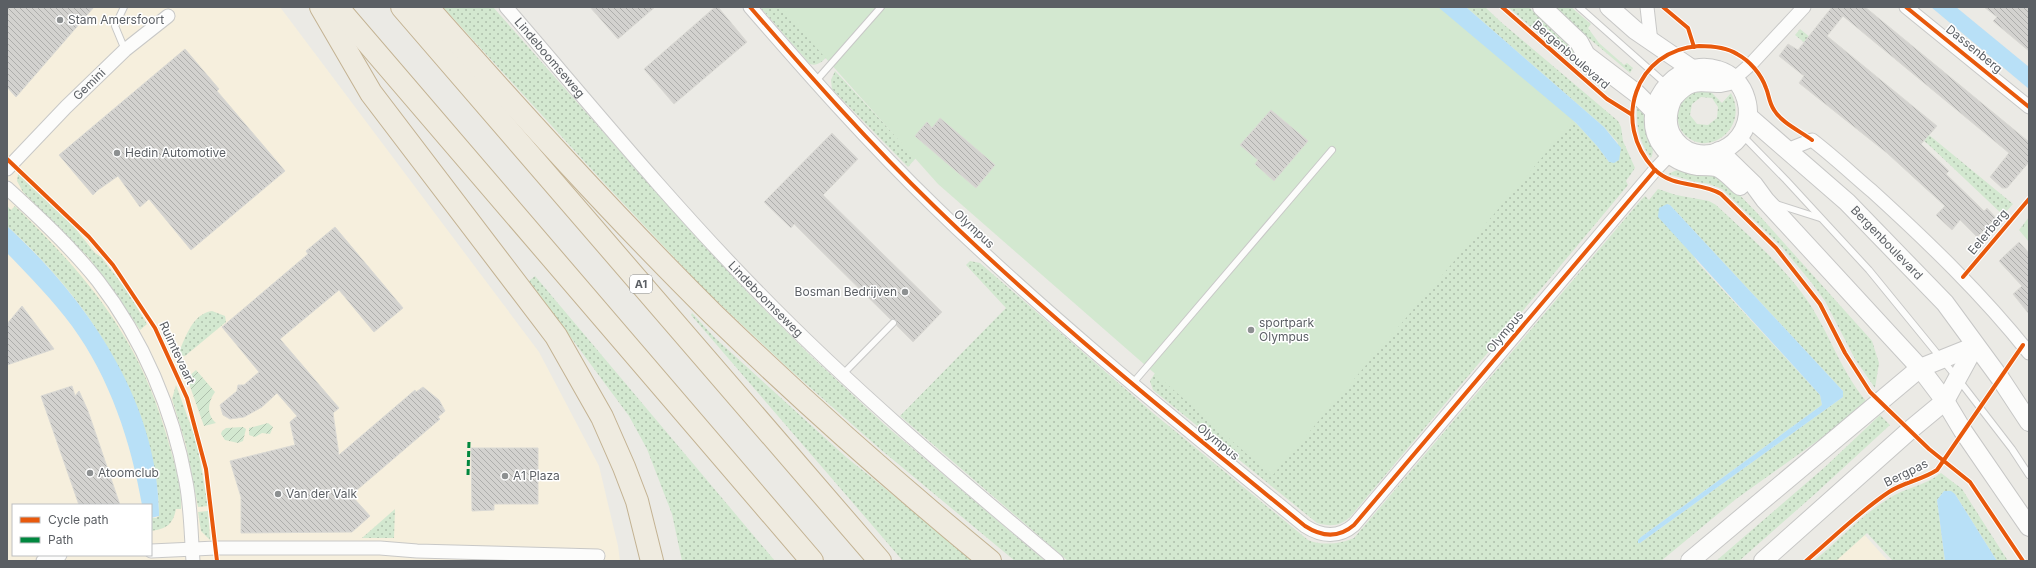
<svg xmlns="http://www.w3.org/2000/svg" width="2036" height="568" viewBox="0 0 2036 568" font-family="Inter,sans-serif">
  <defs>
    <pattern id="grass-dots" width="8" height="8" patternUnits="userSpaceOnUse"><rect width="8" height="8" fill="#d3e8d0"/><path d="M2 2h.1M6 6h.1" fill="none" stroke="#aebfac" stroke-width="1.8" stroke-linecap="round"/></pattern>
    <pattern id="park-tufts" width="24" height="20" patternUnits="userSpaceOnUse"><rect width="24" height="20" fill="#d3e8d0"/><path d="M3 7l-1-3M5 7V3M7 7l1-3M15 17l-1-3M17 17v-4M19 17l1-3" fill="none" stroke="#aebfac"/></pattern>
    <pattern id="garden-furrows" width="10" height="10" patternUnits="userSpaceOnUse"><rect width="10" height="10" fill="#d3e8d0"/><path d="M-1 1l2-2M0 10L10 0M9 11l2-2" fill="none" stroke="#aebfac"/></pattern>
    <pattern id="building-back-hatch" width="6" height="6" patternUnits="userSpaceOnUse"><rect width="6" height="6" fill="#d3d2cf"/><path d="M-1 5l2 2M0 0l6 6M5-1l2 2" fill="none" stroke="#aeaeac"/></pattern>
  </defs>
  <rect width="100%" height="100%" fill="#ebeae5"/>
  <g fill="#f6efdd" fill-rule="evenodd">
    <path d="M7,7H280L539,352L599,466L618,546L620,561H7ZM13,505H151V555H13Z"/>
    <path d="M1862,532L1888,561H1830Z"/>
  </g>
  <g fill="url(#grass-dots)" fill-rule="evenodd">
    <path d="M443,7H493L694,235L751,296L811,356L885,425L1045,561H1015L879,448L788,368L703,288L605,184Z"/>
    <path d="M760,7H792L836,44C830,52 822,68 810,64Z"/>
    <path d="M1438,7L1576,123L1597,146L1609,162L1618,143L1604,127L1466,7H1485L1502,23L1618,121L1621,127L1623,141L1635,168L1626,181L1628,185L1351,516C1341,526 1331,527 1317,523L1153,390L1150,381L1160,365Z"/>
    <path d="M1508,7H1529L1561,39L1610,80L1602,88Z"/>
    <path d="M1552,7H1571L1591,24L1588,28L1599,43L1624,65L1627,63L1633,68L1630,73Z"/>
    <path d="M1800,29L2013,204L2003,215L1929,145L1795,35Z"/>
    <path d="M835,71L916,158L908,167L832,89L831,80Z"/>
    <path d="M1703,91L1712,93L1722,103L1731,93C1751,130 1703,162 1681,130C1677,123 1677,113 1680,106C1684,97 1693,92 1703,91ZM1701,97L1712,98L1718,107L1717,118L1708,125L1697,124L1690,115L1692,104Z"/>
    <path d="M1637,106C1647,114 1657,148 1651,158C1639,143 1636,125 1637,106Z"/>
    <path d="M1677,170L1707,172L1726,181L1758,214L1872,341L1879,363L1875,388L1855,359L1825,301L1811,282L1781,246L1722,189L1709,184L1692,181L1668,174Z"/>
    <path d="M18,174L74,227L95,253L101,257L125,288L147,324L140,330L116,294L89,258L23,192L17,181Z"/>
    <path d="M1658,189L1676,195L1709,201L1716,205C1749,236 1784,266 1809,303C1830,335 1841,371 1866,401L1827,434L1736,499L1661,561H1068L900,416L1006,308L966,265L970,261L980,263L1153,413L1308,540C1322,546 1341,544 1354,538L1641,200L1645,196L1649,200ZM1667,204L1670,205L1843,391V397L1640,543L1641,537L1822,405L1820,395L1697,262Z"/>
    <path d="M7,206L11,210L15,206C90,279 141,340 169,444C175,464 182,488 181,509H176C173,524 167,529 151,531V518H156L159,516C159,486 153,459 144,430C118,348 70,283 7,226Z"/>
    <path d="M535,276L775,561H682L672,514L647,449L629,416L529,281Z"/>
    <path d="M212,311L225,316L226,322L185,356L179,355L178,354C186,337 192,314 212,311Z"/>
    <path d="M692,313L714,337L846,457L975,561H903L691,315Z"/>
    <path d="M176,385L197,443L208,506L198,507L186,445L172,399Z"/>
    <path d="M1880,415L1890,425L1816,493L1739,561H1716L1825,467Z"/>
    <path d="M1941,473L1962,489L2008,561H1997L1955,494L1944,491L1937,500L1945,561H1893L1867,533L1836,561H1814C1838,541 1862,515 1888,499C1906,487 1923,487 1941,473Z"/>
    <path d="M395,509L394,538H362Z"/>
    <path d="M208,511L210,540L201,531L198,512Z"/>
  </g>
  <path fill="url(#park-tufts)" d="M2029,217V242L2019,230Z"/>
  <g fill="url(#garden-furrows)">
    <path d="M196,370L215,392C208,402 206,414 216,423L204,426L187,378Z"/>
    <path d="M268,423L273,427L270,434L262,433L255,437L249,435V428Z"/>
    <path d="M243,427L246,429L243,441L238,443L225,440L221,434L222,431L226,428Z"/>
  </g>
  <path fill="#d3e8d0" d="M780,7H1451L1578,115L1272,476L938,184Z"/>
  <g fill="#b8e0f7">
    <path d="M1438,7H1466L1604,127L1621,148L1619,160L1614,163L1609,162L1597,146L1576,123Z"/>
    <path d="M1931,7H1956L2029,67V89Z"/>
    <path d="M1667,204L1670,205L1843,391V397L1640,543H1638V540L1641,537L1822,405L1820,395L1658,217L1659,208Z"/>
    <path d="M7,226C88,300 159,403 159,516L151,518V505H142C131,442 110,378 72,326C53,300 29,276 7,253Z"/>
    <path d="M1944,491H1951L1955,494L1997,561H1945L1937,500Z"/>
  </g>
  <g fill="url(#building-back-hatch)" stroke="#dad9d4">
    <path d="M7,7H94L16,97L7,87Z"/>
    <path d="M590,7H655L618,39Z"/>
    <path d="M715,7H718L747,42L674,104L644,69Z"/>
    <path d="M1832,7H1865L2029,142V162L2007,188H2002L1990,177L2009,153L1843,16L1827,36L1937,126L1921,144L1949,171L1946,174L1984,211L1987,208L1996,218L1977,237L1960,220L1952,230L1936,215L1945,206L1887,153L1799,83L1804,76L1779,56L1788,44L1798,50Z"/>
    <path d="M1984,7H2029V51L1993,21L1997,17Z"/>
    <path d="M185,49L219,89L217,91L285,171L191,250L149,199L140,207L118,176L98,190L93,195L59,155Z"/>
    <path d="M1271,110L1308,141L1274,181L1255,164L1258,160L1240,145Z"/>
    <path d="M940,118L995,165L976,188L915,136L927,122L932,128Z"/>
    <path d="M832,133L858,159L823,195L942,312L913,342L897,326L896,320L890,319L794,224L791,228L764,202Z"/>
    <path d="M335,227L403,308L374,332L339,290L280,339L339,408L333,413L339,455L415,390L416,392L423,387L439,400L445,411L438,417L440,419L351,495L370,516L352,532L241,533V497L230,461L295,445L290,422L297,416L277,393L262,407L244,417L230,419L223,415L220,405L237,391L238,385H244L259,372L222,327L308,254L306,251Z"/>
    <path d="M2019,242L2029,253V314L2013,294L2022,286L1999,261Z"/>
    <path d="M22,306L54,349L7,365V324Z"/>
    <path d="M72,386L75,396L79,391L88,411L120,505H79L41,396Z"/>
    <path d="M471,448H538V504H494V510L472,511Z"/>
  </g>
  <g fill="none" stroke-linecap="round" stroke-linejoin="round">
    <defs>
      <g id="service">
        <path d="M124,7L115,26L125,50"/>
        <path d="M1579,7L1666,84"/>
        <path d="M815,82L881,7"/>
        <path d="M1742,135L1786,180L1869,270L1958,379L2012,449L2029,475"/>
        <path d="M1776,204L1820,218"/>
        <path d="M842,375L893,323"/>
        <path d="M1133,383L1332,150"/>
      </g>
      <g id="minor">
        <path id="s1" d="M506,7C588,102 668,200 756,290C850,387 953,474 1057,561"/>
        <path d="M750,7C809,75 869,143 934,206C1051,320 1179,423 1305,526C1322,537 1339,538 1354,525L1655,170L1670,154"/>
        <path d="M1647,7L1651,42"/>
        <path d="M1906,7L2029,107"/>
        <path d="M1734,79L1751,64L1804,7"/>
        <path d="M1787,150L1812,140C1833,156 1852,174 1872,191C1928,242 1982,294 2029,353"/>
        <path id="s2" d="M7,169L66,107L125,50L168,16"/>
        <path d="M7,188C39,217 71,247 98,281C143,339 173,410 186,482C191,508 191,535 193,561"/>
        <path d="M151,551L216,548H380L417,551L598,556"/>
        <path d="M43,561L49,556L60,555"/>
      </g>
      <g id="secondary">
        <path d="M1542,7L1579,42L1586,55L1636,93L1654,111"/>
        <path d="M1609,7L1635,30L1692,69"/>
        <path d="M1667,85L1674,96C1668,108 1665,121 1671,134C1694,177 1760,146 1746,99C1742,85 1732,74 1718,70C1675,56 1634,112 1664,148C1672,158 1685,164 1698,166C1704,166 1710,166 1716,167C1725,170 1733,180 1740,186"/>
        <path d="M1675,96C1697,70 1710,91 1734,79"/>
        <path id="s3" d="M1748,116L1847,202L1945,303L2000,378L2029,422"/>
        <path d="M1719,151L1754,185L1765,200L1920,368L1945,401L1963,431L2029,527"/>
        <path d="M1690,561L1920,368L1975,346"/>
        <path d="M1763,561L1910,430L1945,401L1975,346"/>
      </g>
      <g id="motorway">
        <path d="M321,7L371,93L556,336L602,417L624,467L637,501L652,561"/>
        <path d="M337,7L812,561"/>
        <path d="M402,7L880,561"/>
        <path d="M427,7C520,112 614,216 714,315C803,401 895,483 990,561"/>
      </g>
    </defs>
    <use href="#service" stroke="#c8c8c7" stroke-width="8"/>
    <use href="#minor" stroke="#c8c8c7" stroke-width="15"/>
    <use href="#secondary" stroke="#c7c7c6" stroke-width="20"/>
    <use href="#motorway" stroke="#c3b292" stroke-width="24"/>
    <use href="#service" stroke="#fcfcfb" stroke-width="6"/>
    <use href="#minor" stroke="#fcfcfb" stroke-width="13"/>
    <use href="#secondary" stroke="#fcfcfb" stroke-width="18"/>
    <use href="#motorway" stroke="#efebe0" stroke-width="22"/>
    <path stroke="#00873e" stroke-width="3" stroke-dasharray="6 3" stroke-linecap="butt" d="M468,475L469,441"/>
    <defs>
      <g id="cycleway">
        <path d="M750,7C809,75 869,143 934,206C1051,320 1179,423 1305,526C1322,537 1339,538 1354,525L1655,170"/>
        <path d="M1502,7L1607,99L1631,114"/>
        <path d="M1663,7L1688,28L1694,47"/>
        <path d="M1906,7L2029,107"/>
        <path d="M1812,140C1800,131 1782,123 1774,110C1769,103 1769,95 1766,88C1761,74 1750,61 1737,54C1726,47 1712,46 1699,46C1635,50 1611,123 1654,169C1674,189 1700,181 1721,194L1776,248L1820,304L1845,353L1870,392L1929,449L1970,482L2023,561"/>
        <path d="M7,159L89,237L113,265L155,328L187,398L206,469L217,561"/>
        <path d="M1963,277L2029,199"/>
        <path d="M1806,561C1833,538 1860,511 1889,492C1904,482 1922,480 1937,470L2023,345"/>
      </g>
    </defs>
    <use href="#cycleway" stroke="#fff" stroke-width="6"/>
    <use href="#cycleway" stroke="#e8590c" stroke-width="4"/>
  </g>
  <g fill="#8d9091" stroke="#fff" stroke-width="1.5">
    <circle cx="60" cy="20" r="4"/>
    <circle cx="117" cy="153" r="4"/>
    <circle cx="905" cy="292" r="4"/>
    <circle cx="1251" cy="330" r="4"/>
    <circle cx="90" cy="473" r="4"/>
    <circle cx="505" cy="476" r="4"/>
    <circle cx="278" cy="494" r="4"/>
  </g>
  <g text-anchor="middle" stroke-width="3" stroke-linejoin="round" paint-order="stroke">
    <rect fill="#fff" stroke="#8c8f92" stroke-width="1" x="630" y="275" width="22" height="18" rx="3"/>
    <g font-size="11" font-weight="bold" fill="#5b5f64">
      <text x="641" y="288">A1</text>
    </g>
    <g font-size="12" fill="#5b5f64" stroke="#fff" text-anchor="start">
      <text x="68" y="24">Stam Amersfoort</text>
      <text x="125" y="157">Hedin Automotive</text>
      <text x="897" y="296" text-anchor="end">Bosman Bedrijven</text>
      <text x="1259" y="327">sportpark<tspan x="1259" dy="14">Olympus</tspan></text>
      <text x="98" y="477">Atoomclub</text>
      <text x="513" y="480">A1 Plaza</text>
      <text x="286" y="498">Van der Valk</text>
    </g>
    <g font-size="12" fill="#5b5f64" stroke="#fff">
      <text transform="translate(1974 49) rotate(39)" y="4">Dassenberg</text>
      <text transform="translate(1571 55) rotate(41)" y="4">Bergenboulevard</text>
      <text dy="4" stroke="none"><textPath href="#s1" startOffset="67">Lindeboomseweg</textPath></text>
      <text dy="4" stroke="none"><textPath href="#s2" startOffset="118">Gemini</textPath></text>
      <text transform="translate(974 229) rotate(43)" y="4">Olympus</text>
      <text transform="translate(1988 232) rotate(-50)" y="4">Eelerberg</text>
      <text dy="4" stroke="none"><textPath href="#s3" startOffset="188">Bergenboulevard</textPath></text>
      <text dy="4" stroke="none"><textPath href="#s1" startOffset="391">Lindeboomseweg</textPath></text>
      <text transform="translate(1505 332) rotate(-50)" y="4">Olympus</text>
      <text transform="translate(177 353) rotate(65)" y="4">Ruimtevaart</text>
      <text transform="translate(1218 442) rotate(39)" y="4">Olympus</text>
      <text transform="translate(1906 473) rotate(-26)" y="4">Bergpas</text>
    </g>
  </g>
  <rect width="2036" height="568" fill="none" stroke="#5b5f64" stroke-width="16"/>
  <rect x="12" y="504" width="140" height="52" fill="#ffffff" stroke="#bdbfc1"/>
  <rect x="20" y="517" width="20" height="6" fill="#e8590c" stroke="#bdbfc1"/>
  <text x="48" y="524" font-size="12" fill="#5b5f64">Cycle path</text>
  <rect x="20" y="537" width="20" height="6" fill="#00873e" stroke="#bdbfc1"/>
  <text x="48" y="544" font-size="12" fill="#5b5f64">Path</text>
</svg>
